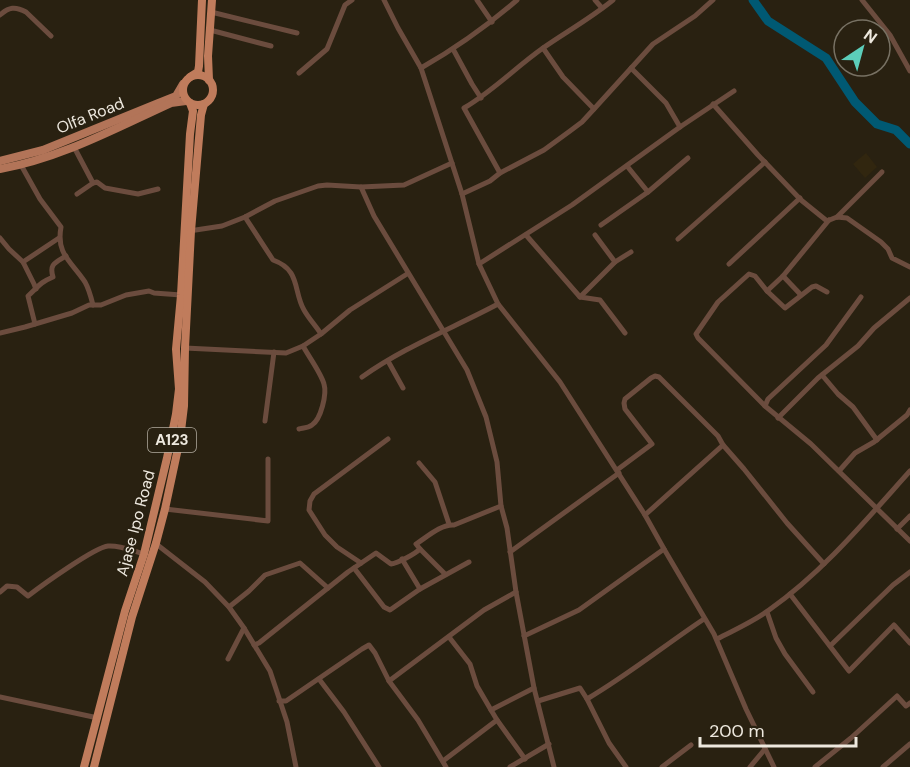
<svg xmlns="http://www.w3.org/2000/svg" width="910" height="767" viewBox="0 0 910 767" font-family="'DM Sans',sans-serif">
  <rect width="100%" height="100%" fill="#292111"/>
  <path fill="#31260f" d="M866,153L877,167L865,178L853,164Z"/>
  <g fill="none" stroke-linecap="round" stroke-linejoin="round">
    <path stroke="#005973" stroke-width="9" d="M753,0L768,21L826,58L855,102L877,124L896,130L910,144"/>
    <g stroke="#6b4c3e" stroke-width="5">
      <path d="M384,0L398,28L421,68L462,194L479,264L498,304L560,382L645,515L664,549L714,634L746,709L774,767"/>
      <path d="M477,0L492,22"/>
      <path d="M595,0L602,8"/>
      <path d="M862,0L890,35L910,71"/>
      <path d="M211,12L297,33"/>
      <path d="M0,15C9,7 15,6 26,12L51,36"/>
      <path d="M210,30L271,46"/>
      <path d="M543,48L563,77L594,109"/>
      <path d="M453,49L472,84L481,98"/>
      <path d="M421,68C456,48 487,26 517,0"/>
      <path d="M631,68L666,103L680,127"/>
      <path d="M299,73L327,49L345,5L352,0"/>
      <path d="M713,104L758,155L801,200L827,221L837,217L847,218L881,242L888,249L892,258L910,267"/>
      <path d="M74,147L93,183L97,182L105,188L138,194L158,189"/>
      <path d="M21,165L40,199L61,227C56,254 71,261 85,282C89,289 91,297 93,305"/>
      <path d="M627,166L648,192"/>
      <path d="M500,173L464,108C493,91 516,67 543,48C566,32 591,18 613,0"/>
      <path d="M361,187L374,216L467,370L486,417L497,462L501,506L507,528L516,592L534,688L554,767"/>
      <path d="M77,194L93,183"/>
      <path d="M462,194L490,181L500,173L544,150L570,131L582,122L594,109L653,44L695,16L713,0"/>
      <path d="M245,217L273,260C301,270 293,291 304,310C309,319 316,326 321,334"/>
      <path d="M837,217L882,172"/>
      <path d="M601,225L648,192L688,158"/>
      <path d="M189,231L222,226L245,217L275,201L318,186L327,185L361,187L404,185L452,163"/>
      <path d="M526,235L580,297L600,300L625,333"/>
      <path d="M0,238L9,249L23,262L34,284L36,289"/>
      <path d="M678,239L765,162"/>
      <path d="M23,262L59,238"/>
      <path d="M615,262L631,252"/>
      <path d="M479,264L572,205L680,127L734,91"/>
      <path d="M729,264L800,198"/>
      <path d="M783,276L801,295"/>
      <path d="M767,291L783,276L829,220"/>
      <path d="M827,292L816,286L812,287L785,308L767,291L755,276L749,274L718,302L696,334L698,338L765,406L811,444L910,541"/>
      <path d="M580,297L615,262L595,235"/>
      <path d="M35,324L28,296C39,286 39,283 53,277C49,264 55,263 66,256"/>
      <path d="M0,333L25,327L72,313L89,305H101L126,295L149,291L154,293L181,295"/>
      <path d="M185,348L286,353L303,346L321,334L350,310L407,274"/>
      <path d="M388,361L403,388"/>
      <path d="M822,375L838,394L853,407L877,440"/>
      <path d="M362,377C404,347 453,328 498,304"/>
      <path d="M765,406L768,399L826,345L861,297"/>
      <path d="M778,418L818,378L858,346L874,328L910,298"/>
      <path d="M265,421L274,352"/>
      <path d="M299,429C303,428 308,428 312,425C321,419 327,394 324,384C321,373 309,357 303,346"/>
      <path d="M419,463L435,482L449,524"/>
      <path d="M617,470L652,444L625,409L624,403L625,399L651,378L655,376L659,377L718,436L723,445L744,469L787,523L824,564"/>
      <path d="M839,471L855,453L874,442L907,415L910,410"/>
      <path d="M165,509L268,521V459"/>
      <path d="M645,515L723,445"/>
      <path d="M897,529L910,516"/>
      <path d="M155,543L205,582L229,607L244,628L270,671L287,722L296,767"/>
      <path d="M420,549L445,574"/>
      <path d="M510,552L619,473"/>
      <path d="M402,559L420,589"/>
      <path d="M361,563L337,547L325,535L309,510L310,501L314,494L388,439"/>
      <path d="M354,568L384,607L390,610L420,589L469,562"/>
      <path d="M0,592L7,586L17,587L28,596C41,586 95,547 108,546C120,545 133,551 144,554"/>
      <path d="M790,594L849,671L894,625L910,643"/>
      <path d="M229,607L249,591L265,575L300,563L328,588"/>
      <path d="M767,612L776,638L785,654L813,692"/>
      <path d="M524,636L579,610L664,549"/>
      <path d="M449,637L470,664L477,686L491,710L534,688"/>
      <path d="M717,639C734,630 753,622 769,610C823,572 866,520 910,471"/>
      <path d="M254,645L259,643L348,572L376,553L391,564C398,563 415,554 420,549L416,544C427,537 441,524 454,525L501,506"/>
      <path d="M830,646L893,585L910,572"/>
      <path d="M228,659L244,628"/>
      <path d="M319,679L344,712L379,767"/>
      <path d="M389,681L484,610L516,592"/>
      <path d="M0,697L98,718"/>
      <path d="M587,699L609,743L626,767"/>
      <path d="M279,701H286L362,649L369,645L375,653L389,681L418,720L446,767"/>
      <path d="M538,701L580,688L587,699C628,675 665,645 704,619"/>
      <path d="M491,710L497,720L525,759"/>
      <path d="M443,761L497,720"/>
      <path d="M510,767L549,744"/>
      <path d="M662,767L691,745"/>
      <path d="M750,767L765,749"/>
      <path d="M815,767L851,738L897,696L906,706L910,703"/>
      <path d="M883,767L910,744"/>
    </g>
    <g stroke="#b27458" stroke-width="8">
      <path d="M0,161L43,150L156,104L176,96L183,84"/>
      <path d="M0,169C61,158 116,128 171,103L186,101"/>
    </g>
    <g stroke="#c07c5c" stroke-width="8">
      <circle cx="198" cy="90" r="15"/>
      <path d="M190,77L198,72L199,66L202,0"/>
      <path d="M209,80L208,56L212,0"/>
      <path d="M84,767L125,611L144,554L167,458L176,414L179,389L176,349L181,295L190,134L193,111L190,103"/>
      <path d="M94,767L132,617L156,543L165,509L180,439L184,406L185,348L191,231L201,115L204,104"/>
    </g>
  </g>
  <g text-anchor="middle" stroke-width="4.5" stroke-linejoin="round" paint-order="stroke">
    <rect fill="#292111" stroke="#b2aca0" stroke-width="1.5" x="148" y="428" width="48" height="24" rx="4.5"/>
    <g font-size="15" font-weight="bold" fill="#ede8de">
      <text x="172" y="445">A123</text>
    </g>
    <g font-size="16" fill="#ede8de" stroke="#292111">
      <text transform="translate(90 115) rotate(-22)" y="6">Olfa Road</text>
      <text transform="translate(135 523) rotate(-75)" y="6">Ajase Ipo Road</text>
    </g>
  </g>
  <g transform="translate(862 48) rotate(36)"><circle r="28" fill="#292111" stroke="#777163" stroke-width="1.5"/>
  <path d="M0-4.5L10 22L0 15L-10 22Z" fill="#5cceba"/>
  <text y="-9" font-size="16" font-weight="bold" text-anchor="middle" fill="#ede8de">N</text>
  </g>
  <path d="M700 737v9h156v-9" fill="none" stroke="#ede8de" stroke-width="3"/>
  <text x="709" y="737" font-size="18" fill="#ede8de" stroke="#292111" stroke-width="4.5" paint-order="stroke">200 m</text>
</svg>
